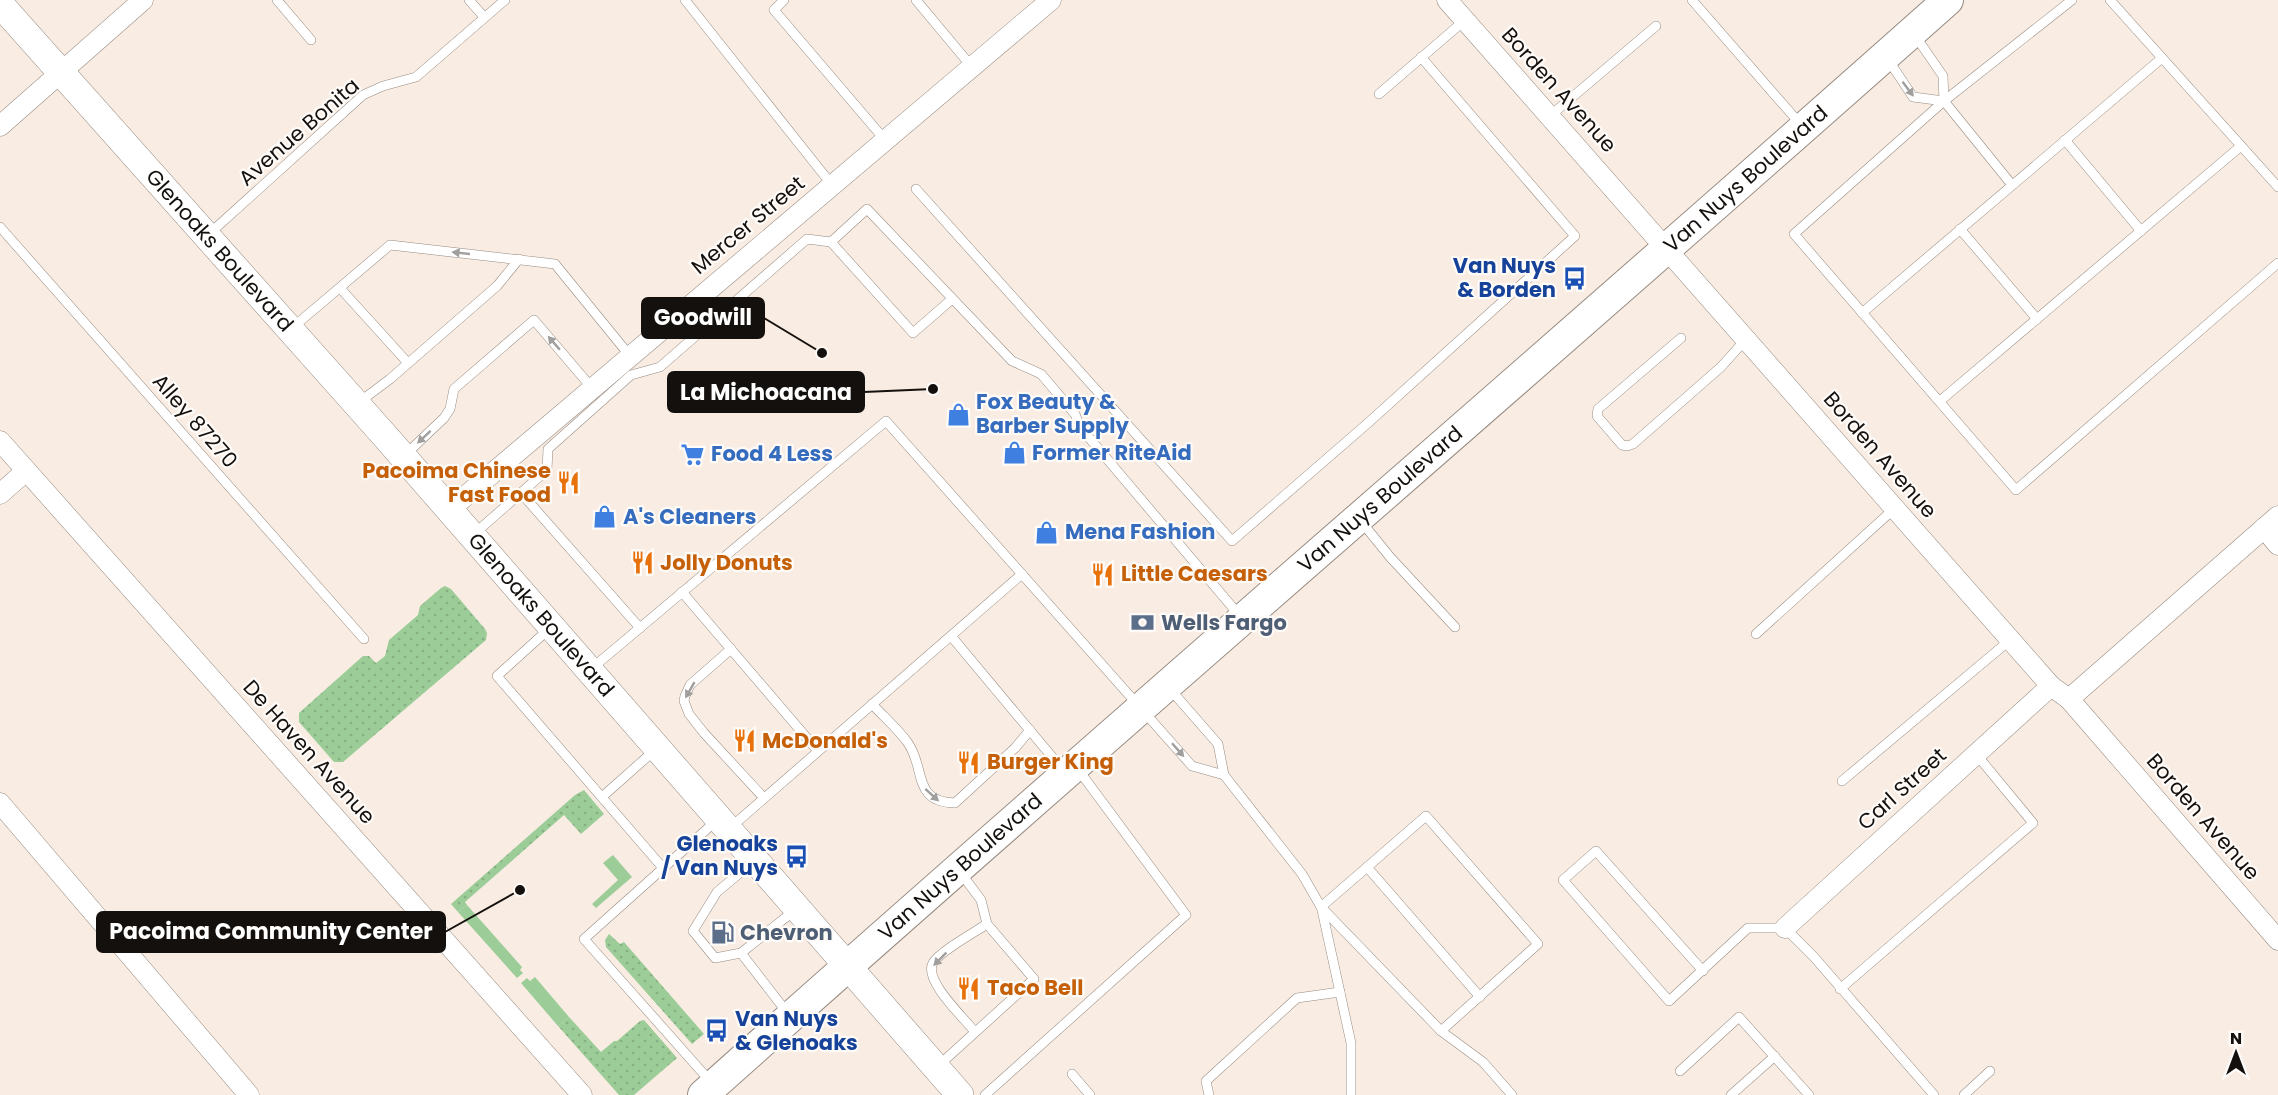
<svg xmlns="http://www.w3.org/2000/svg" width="2278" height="1095" viewBox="0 0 2278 1095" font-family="Poppins,sans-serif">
  <defs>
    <pattern id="grass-dots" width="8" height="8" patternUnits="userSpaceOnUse" patternTransform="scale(1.5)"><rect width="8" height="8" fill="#9ccd98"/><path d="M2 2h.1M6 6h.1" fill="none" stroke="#86af82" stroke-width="1.8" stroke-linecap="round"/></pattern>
  </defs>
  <rect width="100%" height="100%" fill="#f9ece2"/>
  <g fill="url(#grass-dots)">
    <path d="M445,586L451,589L485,629L487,633L486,640L343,762H334L299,722V713L363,656H369L376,663L385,656L389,640L418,615L420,606L441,588Z"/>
    <path d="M584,790L604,814L581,834L564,815L465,902L467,905L458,912L451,904L575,795Z"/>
    <path d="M609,934L620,944L624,942L704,1034L692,1044L606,947L605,940Z"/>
    <path d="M569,1017L601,1052L614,1041H617L640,1021L644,1020L677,1058L634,1095H619L558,1026Z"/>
  </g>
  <g fill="#9ccd98">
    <path d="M613,855L632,877L596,908L592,904L618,880L603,863Z"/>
    <path d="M467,905L522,967L520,970L523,973L517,978L458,912Z"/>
    <path d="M535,977L569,1017L558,1026L521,983L527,978L530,981Z"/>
  </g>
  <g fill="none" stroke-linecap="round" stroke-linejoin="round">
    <defs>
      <g id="lane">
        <path d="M277,0L311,40"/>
        <path d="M469,0L484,17"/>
        <path d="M685,0L832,185"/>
        <path d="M784,0L774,10L885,140"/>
        <path d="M916,0L972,67"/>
        <path d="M1692,0L1802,126"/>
        <path d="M2072,0L1944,101L1794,234L2016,490L2278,263"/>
        <path d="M2110,0L2278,187"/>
        <path d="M1914,34L1943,76L1944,101L2012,185"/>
        <path d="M1887,58L1913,97L1944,101"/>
        <path d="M1379,94L1465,20"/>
        <path d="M1550,116L1656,26"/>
        <path d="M2065,140L2141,231"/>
        <path d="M916,189L1232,541L1368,423L1575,236L1421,57"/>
        <path d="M0,227L364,639"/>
        <path d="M1960,229L2037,319"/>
        <path d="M209,234L363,95L383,86L416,77L505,0"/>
        <path d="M831,242L913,333L952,299"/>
        <path d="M340,288L408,363"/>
        <path d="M1862,313L2162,58"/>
        <path d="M292,328L390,245L555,264L630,356"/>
        <path d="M1681,338L1598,409L1597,416L1622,445L1627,446L1633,444L1721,367L1747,338"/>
        <path d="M1940,401L2241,146"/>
        <path d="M358,403L390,379L497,286L519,259"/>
        <path d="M405,455L444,418L450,409L454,389L534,320L592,388"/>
        <path d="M521,493L640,628"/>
        <path d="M1360,520L1390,557L1455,627"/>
        <path d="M474,534L547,470L548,449L631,375L660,367L807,239L831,242L867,209L1012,361L1041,374L1075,414L1080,427L1239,615"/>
        <path d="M682,592L818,751"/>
        <path d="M549,629L497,676L663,868"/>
        <path d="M1756,634L1895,508"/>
        <path d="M951,636L1063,770"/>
        <path d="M731,649L690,685L685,696L684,701L689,714L704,733L764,798"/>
        <path d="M591,669L886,421L1192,766L1224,775"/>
        <path d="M1170,689L1218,744L1224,775L1302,874L1321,907L1441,1031L1483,1062L1512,1095"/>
        <path d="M872,704C884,717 898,729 908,743C926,769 912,802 955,803L1015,748L1030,730"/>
        <path d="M1842,781L2010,640"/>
        <path d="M602,797L656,749"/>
        <path d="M730,828L1022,574"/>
        <path d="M753,862L717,892L693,931L715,958L741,953L795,910"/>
        <path d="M1367,867L1480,997"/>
        <path d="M1321,907L1426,816L1538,944L1441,1031"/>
        <path d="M1322,910L1351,1043V1095"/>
        <path d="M741,953L789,1015"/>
        <path d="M1703,971L1596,851L1563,880L1669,1001L1748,928H1785L1814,957L1934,1095"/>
        <path d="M1840,989L2033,823L1976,754"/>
        <path d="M975,1032C964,1018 923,980 933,963C939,952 975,932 987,924"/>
        <path d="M938,1066L1034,979L987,924L981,900L960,872"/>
        <path d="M1680,1071L1739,1017L1809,1095"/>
        <path d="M1072,1074L1090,1095"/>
        <path d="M710,1081L584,939L716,821"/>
        <path d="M985,1095L1186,915L1077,768"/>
        <path d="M1209,1095L1206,1081L1297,998L1340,992"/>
        <path d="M1731,1095L1775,1056"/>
        <path d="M1964,1095L1990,1071"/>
      </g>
      <g id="street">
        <path d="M1447,0L2051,686L2069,699L2278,940"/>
        <path d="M0,126L143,0"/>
        <path d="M0,441L582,1095"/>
        <path d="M0,494L26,471"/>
        <path d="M449,510L1051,0"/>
        <path d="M2264,528L2278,545"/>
        <path d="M2069,699L2278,516"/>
        <path d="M0,803L249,1095"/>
        <path d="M1785,928L2051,686"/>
      </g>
      <g id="secondary">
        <path id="s1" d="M0,4L385,436L960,1095"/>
      </g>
      <g id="primary">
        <path id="s2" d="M703,1095C1115,726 1535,368 1948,0"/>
      </g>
    </defs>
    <use href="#lane" stroke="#978b82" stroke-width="10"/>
    <use href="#street" stroke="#978b82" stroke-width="21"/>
    <use href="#secondary" stroke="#978b82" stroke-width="28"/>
    <use href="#primary" stroke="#978b82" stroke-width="32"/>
    <use href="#lane" stroke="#fff" stroke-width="9"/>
    <use href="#street" stroke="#fff" stroke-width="20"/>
    <use href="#secondary" stroke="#fff" stroke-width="27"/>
    <use href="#primary" stroke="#fff" stroke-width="30"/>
  </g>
  <defs><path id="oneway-solid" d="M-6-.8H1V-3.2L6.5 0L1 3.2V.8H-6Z" transform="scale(1.5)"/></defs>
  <g fill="#a19f9e">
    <use href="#oneway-solid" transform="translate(1908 89) rotate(53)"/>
    <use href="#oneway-solid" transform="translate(461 253) rotate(-174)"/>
    <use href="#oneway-solid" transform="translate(554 343) rotate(-131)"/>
    <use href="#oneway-solid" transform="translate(424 437) rotate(137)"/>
    <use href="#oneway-solid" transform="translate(690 690) rotate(120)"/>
    <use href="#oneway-solid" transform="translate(1178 750) rotate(49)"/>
    <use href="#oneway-solid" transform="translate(932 795) rotate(42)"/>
    <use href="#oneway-solid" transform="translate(940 959) rotate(135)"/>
  </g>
  <defs>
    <symbol id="bus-bare" viewBox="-9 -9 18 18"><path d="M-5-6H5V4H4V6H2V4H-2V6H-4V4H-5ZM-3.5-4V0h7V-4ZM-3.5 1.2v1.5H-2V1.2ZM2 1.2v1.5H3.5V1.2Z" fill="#1a4fb4" stroke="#fefbf9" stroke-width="2.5" paint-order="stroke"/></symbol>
    <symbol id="shop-bare" viewBox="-9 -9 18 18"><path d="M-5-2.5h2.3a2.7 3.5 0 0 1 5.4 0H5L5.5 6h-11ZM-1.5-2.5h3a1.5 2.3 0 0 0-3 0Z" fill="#3f7fe0" stroke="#fefbf9" stroke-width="2.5" paint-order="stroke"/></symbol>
    <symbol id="supermarket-bare" viewBox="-9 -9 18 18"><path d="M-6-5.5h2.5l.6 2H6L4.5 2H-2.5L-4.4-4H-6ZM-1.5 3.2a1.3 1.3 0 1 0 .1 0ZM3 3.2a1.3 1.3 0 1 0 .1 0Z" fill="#3f7fe0" stroke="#fefbf9" stroke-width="2.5" paint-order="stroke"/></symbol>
    <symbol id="restaurant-bare" viewBox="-9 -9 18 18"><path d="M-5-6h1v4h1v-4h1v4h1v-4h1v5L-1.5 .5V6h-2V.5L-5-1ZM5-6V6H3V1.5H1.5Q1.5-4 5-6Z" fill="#e8710a" stroke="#fefbf9" stroke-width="2.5" paint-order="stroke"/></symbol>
    <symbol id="bank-bare" viewBox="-9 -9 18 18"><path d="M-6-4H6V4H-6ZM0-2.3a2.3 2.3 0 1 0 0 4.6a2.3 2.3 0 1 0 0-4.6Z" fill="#5c6f8a" stroke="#fefbf9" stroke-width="2.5" paint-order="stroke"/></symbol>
    <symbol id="fuel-bare" viewBox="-9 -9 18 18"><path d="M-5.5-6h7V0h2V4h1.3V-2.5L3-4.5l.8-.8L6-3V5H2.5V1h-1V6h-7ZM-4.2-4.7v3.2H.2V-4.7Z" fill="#5c6f8a" stroke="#fefbf9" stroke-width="2.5" paint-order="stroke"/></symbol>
  </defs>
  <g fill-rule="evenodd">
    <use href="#bus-bare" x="1558" y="262" width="33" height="33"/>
    <use href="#shop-bare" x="942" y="398" width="33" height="33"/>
    <use href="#shop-bare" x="998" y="436" width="33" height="33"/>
    <use href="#supermarket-bare" x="676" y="438" width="33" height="33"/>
    <use href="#restaurant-bare" x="552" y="466" width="33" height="33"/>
    <use href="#shop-bare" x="588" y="500" width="33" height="33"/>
    <use href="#shop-bare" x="1030" y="516" width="33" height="33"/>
    <use href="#restaurant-bare" x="626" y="546" width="33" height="33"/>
    <use href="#restaurant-bare" x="1086" y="558" width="33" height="33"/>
    <use href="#bank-bare" x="1126" y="606" width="33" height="33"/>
    <use href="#restaurant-bare" x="728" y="724" width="33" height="33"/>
    <use href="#restaurant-bare" x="952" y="746" width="33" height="33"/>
    <use href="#bus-bare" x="780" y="840" width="33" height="33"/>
    <use href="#fuel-bare" x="706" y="916" width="33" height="33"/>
    <use href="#restaurant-bare" x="952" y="972" width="33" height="33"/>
    <use href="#bus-bare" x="700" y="1014" width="33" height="33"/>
  </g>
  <g text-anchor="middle" stroke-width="4.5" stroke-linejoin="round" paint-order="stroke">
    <g font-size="21" fill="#14100d" stroke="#fefbf9">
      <text transform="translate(1559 90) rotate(48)" y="7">Borden Avenue</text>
      <text transform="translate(299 132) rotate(-41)" y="7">Avenue Bonita</text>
      <text dy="7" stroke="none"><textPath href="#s2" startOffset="1388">Van Nuys Boulevard</textPath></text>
      <text transform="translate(748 225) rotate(-40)" y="7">Mercer Street</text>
      <text dy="7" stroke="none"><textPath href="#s1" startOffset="330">Glenoaks Boulevard</textPath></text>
      <text transform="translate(195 421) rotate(49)" y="7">Alley 87270</text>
      <text transform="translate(1880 455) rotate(49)" y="7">Borden Avenue</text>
      <text dy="7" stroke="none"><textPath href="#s2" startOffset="902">Van Nuys Boulevard</textPath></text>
      <text dy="7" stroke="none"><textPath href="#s1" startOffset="816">Glenoaks Boulevard</textPath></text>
      <text transform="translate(309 752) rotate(48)" y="7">De Haven Avenue</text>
      <text transform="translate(1902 789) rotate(-42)" y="7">Carl Street</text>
      <text transform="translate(2203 817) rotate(49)" y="7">Borden Avenue</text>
      <text dy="7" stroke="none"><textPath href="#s2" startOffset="344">Van Nuys Boulevard</textPath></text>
    </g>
    <g font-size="21" font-weight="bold" fill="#164399" stroke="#fefbf9" text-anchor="end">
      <text x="1556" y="273">Van Nuys<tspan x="1556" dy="24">&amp; Borden</tspan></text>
      <text x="778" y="851">Glenoaks<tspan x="778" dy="24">/ Van Nuys</tspan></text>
      <text x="735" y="1026" text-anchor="start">Van Nuys<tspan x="735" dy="24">&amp; Glenoaks</tspan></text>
    </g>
    <g font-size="21" font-weight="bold" fill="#366cbe" stroke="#fefbf9" text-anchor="start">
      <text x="976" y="409">Fox Beauty &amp;<tspan x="976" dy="24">Barber Supply</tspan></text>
      <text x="1032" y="460">Former RiteAid</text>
      <text x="711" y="461">Food 4 Less</text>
      <text x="623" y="524">A's Cleaners</text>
      <text x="1065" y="539">Mena Fashion</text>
    </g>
    <g font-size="21" font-weight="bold" fill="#c56008" stroke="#fefbf9" text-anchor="start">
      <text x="551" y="478" text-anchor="end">Pacoima Chinese<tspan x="551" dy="24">Fast Food</tspan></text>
      <text x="660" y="570">Jolly Donuts</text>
      <text x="1121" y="581">Little Caesars</text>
      <text x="762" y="748">McDonald's</text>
      <text x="987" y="769">Burger King</text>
      <text x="987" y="995">Taco Bell</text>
    </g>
    <g font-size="21" font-weight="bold" fill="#4e5e75" stroke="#fefbf9" text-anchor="start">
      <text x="1161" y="630">Wells Fargo</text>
      <text x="740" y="940">Chevron</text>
    </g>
  </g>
  <path fill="none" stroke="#14100d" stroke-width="2" d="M822 353L764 318M933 389L864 392M520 890L445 932"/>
  <g fill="#14100d" stroke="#fefbf9" stroke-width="2">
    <circle cx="822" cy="353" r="6"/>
    <circle cx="933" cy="389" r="6"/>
    <circle cx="520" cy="890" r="6"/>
  </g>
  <g fill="#14100d" stroke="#14100d" stroke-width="2">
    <rect x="642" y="298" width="122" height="40" rx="6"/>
    <rect x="668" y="372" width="196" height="40" rx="6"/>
    <rect x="97" y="912" width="348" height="40" rx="6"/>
  </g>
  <g font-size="22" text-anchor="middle" font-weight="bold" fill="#fff">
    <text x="703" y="325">Goodwill</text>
    <text x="766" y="400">La Michoacana</text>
    <text x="271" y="939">Pacoima Community Center</text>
  </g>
  <g transform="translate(2236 1053)" stroke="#fefbf9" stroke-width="4.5" paint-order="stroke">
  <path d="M0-4.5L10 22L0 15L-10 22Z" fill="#14100d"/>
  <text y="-9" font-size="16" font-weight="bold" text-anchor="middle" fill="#14100d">N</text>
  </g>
</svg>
